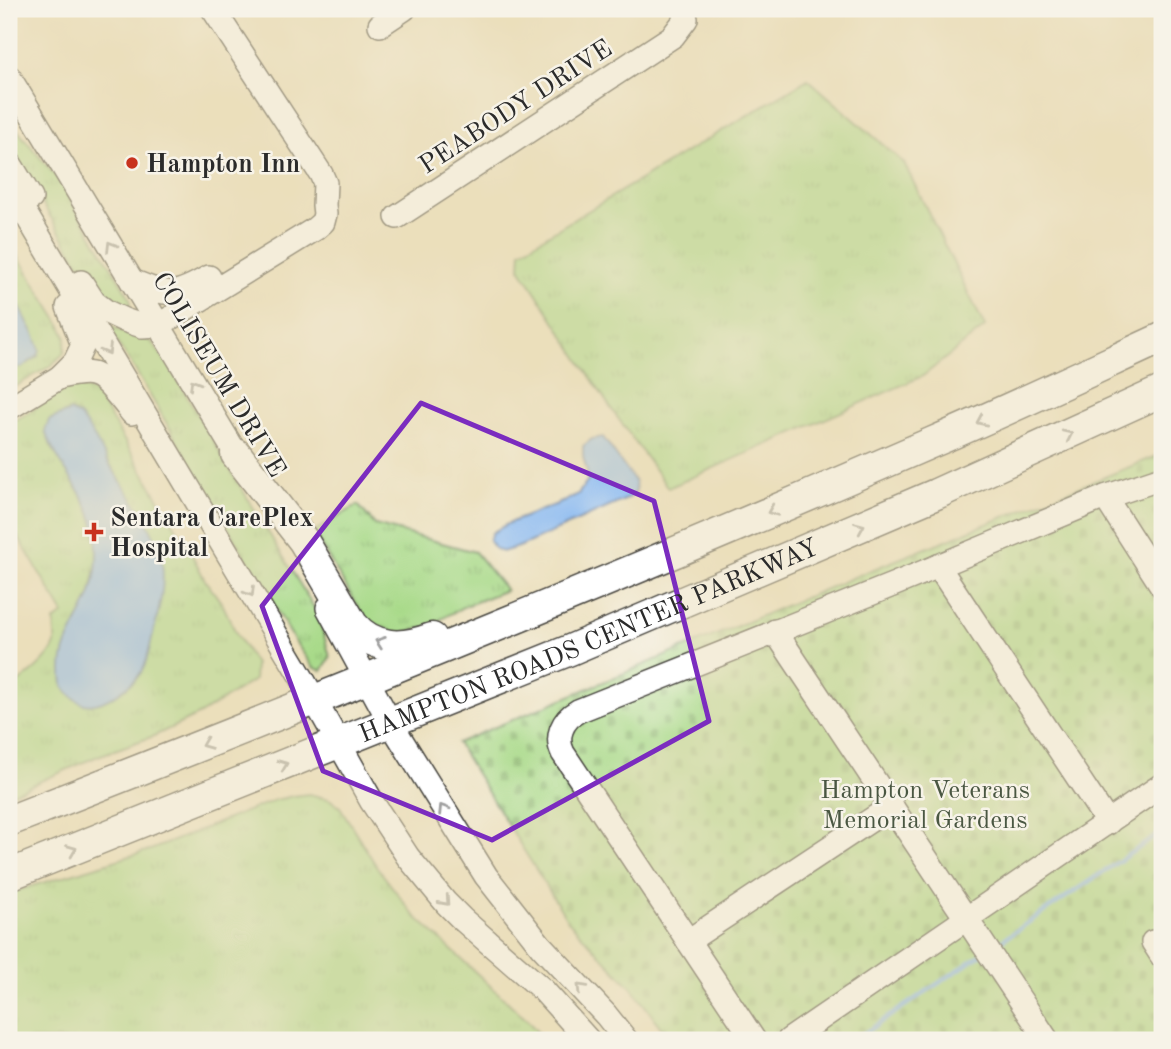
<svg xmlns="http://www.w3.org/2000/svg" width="1171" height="1049" viewBox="0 0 1171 1049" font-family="'Old Standard TT',serif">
  <defs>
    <pattern id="grass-tufts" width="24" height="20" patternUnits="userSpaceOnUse" patternTransform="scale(1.75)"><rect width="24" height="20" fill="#a8da89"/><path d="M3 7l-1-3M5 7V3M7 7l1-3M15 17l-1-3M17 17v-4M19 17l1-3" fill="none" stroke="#91bb76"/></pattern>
    <pattern id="cemetery-stones" width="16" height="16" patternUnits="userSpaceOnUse" patternTransform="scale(1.75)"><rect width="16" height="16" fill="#a8da89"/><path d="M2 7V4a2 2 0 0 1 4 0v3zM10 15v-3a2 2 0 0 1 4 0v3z" fill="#91bb76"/></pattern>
  </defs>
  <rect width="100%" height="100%" fill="#f7f3e8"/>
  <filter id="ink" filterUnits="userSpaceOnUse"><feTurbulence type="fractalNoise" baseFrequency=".0143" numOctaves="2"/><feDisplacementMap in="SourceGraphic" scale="14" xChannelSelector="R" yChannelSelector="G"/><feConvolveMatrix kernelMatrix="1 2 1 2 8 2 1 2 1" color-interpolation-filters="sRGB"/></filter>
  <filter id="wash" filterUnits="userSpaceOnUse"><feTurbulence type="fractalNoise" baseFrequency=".00686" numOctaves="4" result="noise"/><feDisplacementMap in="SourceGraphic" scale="28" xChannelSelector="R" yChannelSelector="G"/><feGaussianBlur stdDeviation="1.57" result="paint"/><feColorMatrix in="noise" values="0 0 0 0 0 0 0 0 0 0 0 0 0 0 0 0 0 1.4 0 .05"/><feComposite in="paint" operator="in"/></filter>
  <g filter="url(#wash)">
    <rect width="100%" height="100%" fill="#ebdfbb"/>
    <g fill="url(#grass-tufts)" stroke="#6a825a" stroke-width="2" fill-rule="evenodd">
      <path d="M808,79L904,163L985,327L923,376L668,488L610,407L520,268L521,251Z"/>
      <path d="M9,120L58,179L129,296L131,303L127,308L110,302L97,293L9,149Z"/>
      <path d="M9,242L59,322L66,337L64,353L52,365L9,390V367L21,368L38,356L24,315L9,287Z"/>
      <path d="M102,321L134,337L151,341L170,367L225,461L318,614L330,657L322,671L313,667L296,643L131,363Z"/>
      <path d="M75,384L96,393L191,553L205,580L223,605L237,635L255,664L254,680L200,714L154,736L98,756L9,795V689C22,681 50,660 55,644C56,638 54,628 54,621L64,614L9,522V424ZM70,411L78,415L92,435L149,527L159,548L83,612L91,593L97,563V539L94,521L87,505L50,444L49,420Z"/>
      <path d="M358,505L375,525L475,552L506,590L463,607L427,627L398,634L366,620L313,532Z"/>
      <path d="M309,794L329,799L340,807L377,867L413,914L528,1021L544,1040H9V893L153,849L275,800L293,796Z"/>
    </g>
    <path fill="url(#cemetery-stones)" stroke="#6a825a" stroke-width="2" d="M1162,454V1040H670L632,988L568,921L457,743L876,568Z"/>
    <g fill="#85b7f2" stroke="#58718e" stroke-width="2">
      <path d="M9,287L34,334L40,350L38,356L21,368L9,367Z"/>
      <path d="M70,411C73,413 76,414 79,416C90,427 102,451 110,465C127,492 159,532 162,563C166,590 156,620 150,647C148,653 147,661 144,667C137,683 102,709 84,704C77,702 68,693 64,687C62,682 62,676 62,671C61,641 82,620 91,593C97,575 98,554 96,535C91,496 58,468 45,431L49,420Z"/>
      <path d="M603,437L635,482L636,492L627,499L521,546L502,552L494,548L489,541L492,533L509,523L565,501L578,494L588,481L587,471L583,457V446L592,439Z"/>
    </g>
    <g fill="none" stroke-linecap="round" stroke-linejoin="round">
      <g stroke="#85b7f2" stroke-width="4.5">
        <path d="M992,947L1162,832"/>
        <path d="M854,1040L982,954"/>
      </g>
    </g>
  </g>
  <g filter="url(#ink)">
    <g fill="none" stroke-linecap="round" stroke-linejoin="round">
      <defs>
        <g id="minor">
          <path d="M380,25L404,9"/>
          <path d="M9,77L244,467"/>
          <path d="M9,162L31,198"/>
          <path d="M9,186L302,678L372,802L408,857L446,903L462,919L543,990L588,1040"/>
          <path d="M397,217L673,36L686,19L684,9"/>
          <path d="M132,281C169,296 173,298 209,277"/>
          <path d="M81,282L94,302L107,312L124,320L142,326L159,325L315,229L323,222L325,214L324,205L325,183L321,174L213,9"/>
          <path d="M60,377C70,375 86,371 95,375C106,379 125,404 132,413"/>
          <path d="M9,408L60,377L75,362L83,345L68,307"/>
          <path d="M1105,497L1162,586"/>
          <path d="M938,566L1108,823"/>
          <path d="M328,608L390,722L486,876L541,946L606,1015L626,1040"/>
          <path d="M775,631L1047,1040"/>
          <path d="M688,941L892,806"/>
          <path d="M1153,942L1162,956"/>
          <path d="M754,1040L563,753C555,737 562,720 578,711L895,584L1105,497L1162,478"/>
          <path d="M789,1040L1162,785"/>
        </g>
        <g id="major">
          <path d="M236,454L303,540L353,625C374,650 403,649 432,638"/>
          <path d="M9,821C319,700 628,575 933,442C1010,409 1086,373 1162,338"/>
          <path id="s1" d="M9,875L570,650L936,494L1162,391"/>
        </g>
      </defs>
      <use href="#minor" stroke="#484641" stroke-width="26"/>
      <use href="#major" stroke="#484641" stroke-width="33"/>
      <use href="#minor" stroke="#fff" stroke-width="23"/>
      <use href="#major" stroke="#fff" stroke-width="30"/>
    </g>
    <defs><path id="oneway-chevron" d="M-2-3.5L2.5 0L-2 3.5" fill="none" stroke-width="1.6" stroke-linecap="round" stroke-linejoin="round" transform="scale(1.75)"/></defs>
    <g stroke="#a0a0a0">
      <use href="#oneway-chevron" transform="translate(111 246) rotate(-121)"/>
      <use href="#oneway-chevron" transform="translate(107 350) rotate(59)"/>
      <use href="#oneway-chevron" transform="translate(194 384) rotate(-121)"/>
      <use href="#oneway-chevron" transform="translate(981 421) rotate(156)"/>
      <use href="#oneway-chevron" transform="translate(1068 435) rotate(-25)"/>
      <use href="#oneway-chevron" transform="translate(772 511) rotate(157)"/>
      <use href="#oneway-chevron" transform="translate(860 527) rotate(-23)"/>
      <use href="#oneway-chevron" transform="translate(250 592) rotate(59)"/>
      <use href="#oneway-chevron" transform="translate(380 642) rotate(-161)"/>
      <use href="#oneway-chevron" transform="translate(206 744) rotate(158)"/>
      <use href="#oneway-chevron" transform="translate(283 765) rotate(-22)"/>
      <use href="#oneway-chevron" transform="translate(443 809) rotate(-122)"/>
      <use href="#oneway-chevron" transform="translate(72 850) rotate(-22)"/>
      <use href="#oneway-chevron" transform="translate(445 901) rotate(48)"/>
      <use href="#oneway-chevron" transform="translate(581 988) rotate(-134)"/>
    </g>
  </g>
  <path d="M0 0H1171V1049H0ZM421,403L654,501L709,721L492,840L323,771L262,606Z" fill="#ebdfbb" fill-opacity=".55" fill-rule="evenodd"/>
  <path fill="none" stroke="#7b2cbf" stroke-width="5" stroke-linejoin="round" d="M421,403L654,501L709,721L492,840L323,771L262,606Z"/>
  <g fill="#c8321e" stroke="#f7f3e8" stroke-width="2.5">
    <circle cx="132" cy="163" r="7"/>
    <path d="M90.5 521.5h7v7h7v7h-7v7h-7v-7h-7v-7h7z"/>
  </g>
  <g text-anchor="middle" stroke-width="5" stroke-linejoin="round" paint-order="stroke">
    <g font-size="26" fill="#2b2b2b" stroke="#f7f3e8">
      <text transform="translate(515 106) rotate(-33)" y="9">PEABODY DRIVE</text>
      <text transform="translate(220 374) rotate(59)" y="9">COLISEUM DRIVE</text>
      <text dy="9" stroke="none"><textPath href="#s1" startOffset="625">HAMPTON ROADS CENTER PARKWAY</textPath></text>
    </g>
    <g font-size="26" font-weight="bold" fill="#2b2b2b" stroke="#f7f3e8" text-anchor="start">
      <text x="146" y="172">Hampton Inn</text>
      <text x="110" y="526">Sentara CarePlex<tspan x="110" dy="30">Hospital</tspan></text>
    </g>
    <g font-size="26" fill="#4a5742" stroke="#f7f3e8">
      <text x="925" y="798">Hampton Veterans<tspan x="925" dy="30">Memorial Gardens</tspan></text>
    </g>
  </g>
  <rect width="1171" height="1049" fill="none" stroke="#f7f3e8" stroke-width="35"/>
</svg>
